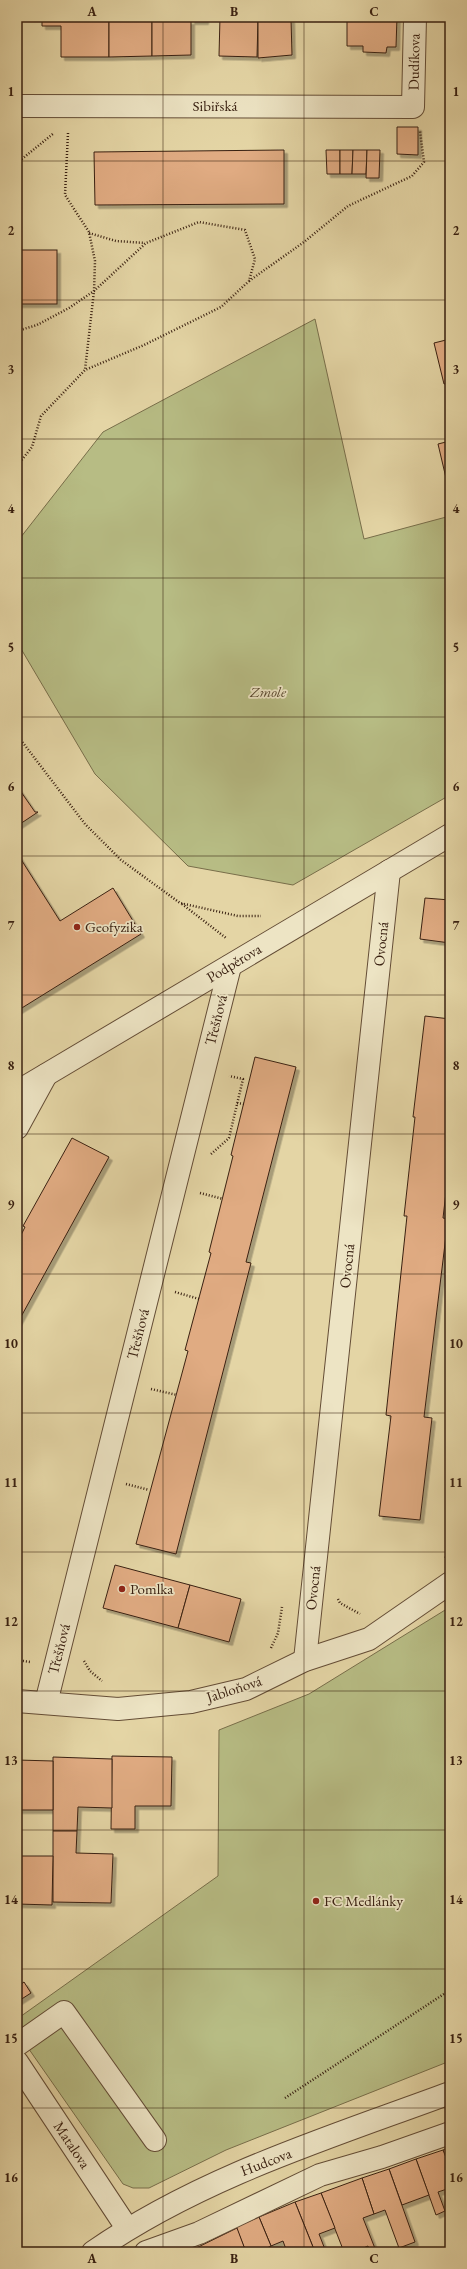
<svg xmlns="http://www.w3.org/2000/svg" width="467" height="2269" viewBox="0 0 467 2269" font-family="'EB Garamond',serif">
  <defs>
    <filter id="shadow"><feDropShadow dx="3.5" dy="3.5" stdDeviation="0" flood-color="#0004"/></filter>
  </defs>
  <rect width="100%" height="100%" fill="#e4d5a5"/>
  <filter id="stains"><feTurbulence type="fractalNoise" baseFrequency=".005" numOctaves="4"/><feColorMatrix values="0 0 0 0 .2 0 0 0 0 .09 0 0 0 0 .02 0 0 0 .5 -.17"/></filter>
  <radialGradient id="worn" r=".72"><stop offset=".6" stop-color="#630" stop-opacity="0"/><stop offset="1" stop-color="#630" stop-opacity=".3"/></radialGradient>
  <g fill="#b7bc84" stroke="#786e4a">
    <path d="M315,319L364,539L450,516V795L293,885L188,866L95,774L17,642V542L103,432Z"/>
    <path d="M450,1607V2061L226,2150L149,2188H133L123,2184L17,2032V2019L218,1876L219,1730L309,1694Z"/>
  </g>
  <g fill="#e0ab82" stroke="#392011" filter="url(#shadow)">
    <path d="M42,17H109V57H61V26H42Z"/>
    <path d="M109,17H152V56L109,57Z"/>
    <path d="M192,17H205V21H191Z"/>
    <path d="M220,17L258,19L257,57L219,56Z"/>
    <path d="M347,17H397L396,47H387L386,53L363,52V46H347Z"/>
    <path d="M446,17H450V54L446,53Z"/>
    <path d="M272,18V19H291L292,55L258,58V19Z"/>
    <path d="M152,20L191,21V55L152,56Z"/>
    <path d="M397,127H418V155L397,154Z"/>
    <path d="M284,150V204L95,205L94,152Z"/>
    <path d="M326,150H340V174H327Z"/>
    <path d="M340,150H353L352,174H340Z"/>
    <path d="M353,150H367L366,174H352Z"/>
    <path d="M367,150H380L379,178H366Z"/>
    <rect x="17" y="250" width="40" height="54"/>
    <path d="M450,339V383L444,384L434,343Z"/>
    <path d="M450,441V495L438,444Z"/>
    <path d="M17,786L35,812H38L17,826Z"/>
    <path d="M17,853L60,921L113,888L141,934L17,1011Z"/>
    <path d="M425,898L450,900V943L420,939Z"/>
    <path d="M425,1016L450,1019V1158L443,1218L448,1219L424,1417L432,1418L420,1520L379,1516L391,1416L386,1415L407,1216H404L415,1117H413Z"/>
    <path d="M255,1057L296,1067L246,1262L251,1263L176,1554L136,1544L188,1351L185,1350L211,1253L209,1252L233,1156L231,1155Z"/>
    <path d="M72,1138L109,1157L17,1324V1243L25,1227L23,1226Z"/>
    <path d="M115,1565L190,1585L178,1628L103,1608Z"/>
    <path d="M190,1585L241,1599L229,1642L178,1628Z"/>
    <path d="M112,1756L172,1757L171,1806H135V1829H111Z"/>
    <path d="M53,1757L112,1759V1808L78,1807L77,1831H53Z"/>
    <path d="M17,1760L53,1761V1810H17V1834Z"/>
    <path d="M53,1831H77L76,1853L113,1854L111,1903L53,1902Z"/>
    <path d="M17,1856H53L52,1905L17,1904Z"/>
    <path d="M24,1982L31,1993L17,2002V1987Z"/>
    <path d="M450,2147V2168L443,2150Z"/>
    <path d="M443,2150L450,2168V2188L438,2192L445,2211L436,2215L416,2159Z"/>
    <path d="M416,2159L429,2195L402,2205L389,2169Z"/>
    <path d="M389,2169L415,2242L399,2248L385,2210L374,2214L362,2178Z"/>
    <path d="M362,2178L374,2214L363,2218L376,2251L370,2252L368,2246L354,2252H344L321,2193Z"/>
    <path d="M321,2193L335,2228L319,2234L326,2252H315L295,2202Z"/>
    <path d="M295,2202L315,2252H287L283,2241L271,2246L259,2217Z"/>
    <path d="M259,2217L271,2246L265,2249L266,2252H246L236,2227Z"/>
    <path d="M237,2228L246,2252H188Z"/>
  </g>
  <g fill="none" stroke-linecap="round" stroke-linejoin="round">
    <defs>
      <g id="minor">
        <path d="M17,106L413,107L415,17"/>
        <path d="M17,1092L450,835"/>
        <path d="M17,1128L46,1075"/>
        <path d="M305,1660L389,871"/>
        <path d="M17,1701L118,1709L191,1702L246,1689L305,1660L369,1639L450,1583"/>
        <path d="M46,1703L230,966"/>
        <path d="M17,2045L64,2012L155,2140"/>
        <path d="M17,2062L127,2228"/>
        <path d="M93,2252C201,2177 328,2138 450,2093"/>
        <path d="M146,2252L199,2233L320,2175L382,2157L450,2133"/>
      </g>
    </defs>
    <use href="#minor" stroke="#644d36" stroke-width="24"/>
    <g stroke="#392011" stroke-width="2.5" stroke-dasharray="1 2" stroke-linecap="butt">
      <path d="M68,133L65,195L89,232L95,261L94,291L85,370"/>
      <path d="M17,163L54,133"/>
      <path d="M89,233L116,241L145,243"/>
      <path d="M249,281L304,242L348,206L412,176L424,162L420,131"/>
      <path d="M17,331L37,325L69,308L94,291L146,243L199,222L245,230L255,259L249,281L221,307L144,345L85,370L41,416L32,447L17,466"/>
      <path d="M17,735L85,824L121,860L180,903L238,916H261"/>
      <path d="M182,904L226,938"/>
      <path d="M237,1103L244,1104"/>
      <path d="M211,1154L229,1138L243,1079L229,1076"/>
      <path d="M17,1159L20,1154"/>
      <path d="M200,1193L223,1199"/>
      <path d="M175,1292L199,1299"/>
      <path d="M151,1389L177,1395"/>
      <path d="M126,1484L149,1490"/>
      <path d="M445,1558L450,1553"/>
      <path d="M338,1599L340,1603L360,1614"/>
      <path d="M271,1648L278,1633L282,1607"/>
      <path d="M17,1660L30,1662"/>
      <path d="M84,1661L90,1671L102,1681"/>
      <path d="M285,2098L450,1990"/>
    </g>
    <use href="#minor" stroke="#ede4c4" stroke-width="22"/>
  </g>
  <path fill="none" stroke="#392011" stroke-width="1" stroke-opacity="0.55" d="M163,17V2252M304,17V2252M17,161H450M17,300H450M17,439H450M17,578H450M17,717H450M17,856H450M17,995H450M17,1134H450M17,1274H450M17,1413H450M17,1552H450M17,1691H450M17,1830H450M17,1969H450M17,2108H450"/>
  <g fill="#8f2418" stroke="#ede4c4" stroke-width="1.5">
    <circle cx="77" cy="927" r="4"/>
    <circle cx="122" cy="1589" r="4"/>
    <circle cx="316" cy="1901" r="4"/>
  </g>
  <g text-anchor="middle" stroke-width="3.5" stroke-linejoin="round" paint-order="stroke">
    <g font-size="15" fill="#392011" stroke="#ede4c4">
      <text transform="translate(414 62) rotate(-89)" y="5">Dudíkova</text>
      <text x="215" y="111">Sibiřská</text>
      <text transform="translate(381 944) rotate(-84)" y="5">Ovocná</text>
      <text transform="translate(234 963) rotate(-31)" y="5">Podpěrova</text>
      <text transform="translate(216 1020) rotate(-76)" y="5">Třešňová</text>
      <text transform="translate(347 1266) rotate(-84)" y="5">Ovocná</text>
      <text transform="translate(138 1334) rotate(-76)" y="5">Třešňová</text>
      <text transform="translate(313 1588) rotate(-84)" y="5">Ovocná</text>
      <text transform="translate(59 1649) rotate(-76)" y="5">Třešňová</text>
      <text transform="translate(234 1689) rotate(-18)" y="5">Jabloňová</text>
      <text transform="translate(72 2145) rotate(56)" y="5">Matalova</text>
      <text transform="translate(266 2162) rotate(-21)" y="5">Hudcova</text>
    </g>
    <g font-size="15" font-style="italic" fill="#58472e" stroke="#ede4c4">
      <text x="268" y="697">Zmole</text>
    </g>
    <g font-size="15" fill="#392011" stroke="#ede4c4" text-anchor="start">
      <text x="85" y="932">Geofyzika</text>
      <text x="130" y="1594">Pomlka</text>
      <text x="324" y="1906">FC Medlánky</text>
    </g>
  </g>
  <rect width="467" height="2269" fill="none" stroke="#e4d5a5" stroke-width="44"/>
  <rect x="22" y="22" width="423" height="2225" fill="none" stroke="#392011" stroke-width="1.5"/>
  <g font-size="13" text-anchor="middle" font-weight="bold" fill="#392011">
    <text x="92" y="16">A</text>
    <text x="234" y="16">B</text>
    <text x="374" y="16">C</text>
    <text x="11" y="96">1</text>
    <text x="456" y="96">1</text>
    <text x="11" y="235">2</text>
    <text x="456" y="235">2</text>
    <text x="11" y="374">3</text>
    <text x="456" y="374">3</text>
    <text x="11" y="513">4</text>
    <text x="456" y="513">4</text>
    <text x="11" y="652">5</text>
    <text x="456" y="652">5</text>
    <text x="11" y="791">6</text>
    <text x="456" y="791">6</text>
    <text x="11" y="930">7</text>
    <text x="456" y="930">7</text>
    <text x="11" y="1070">8</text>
    <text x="456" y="1070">8</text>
    <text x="11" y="1209">9</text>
    <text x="456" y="1209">9</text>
    <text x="11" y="1348">10</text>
    <text x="456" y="1348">10</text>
    <text x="11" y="1487">11</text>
    <text x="456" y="1487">11</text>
    <text x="11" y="1626">12</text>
    <text x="456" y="1626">12</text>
    <text x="11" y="1765">13</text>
    <text x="456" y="1765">13</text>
    <text x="11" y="1904">14</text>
    <text x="456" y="1904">14</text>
    <text x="11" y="2043">15</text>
    <text x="456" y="2043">15</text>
    <text x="11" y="2182">16</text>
    <text x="456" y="2182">16</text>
    <text x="92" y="2263">A</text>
    <text x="234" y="2263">B</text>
    <text x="374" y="2263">C</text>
  </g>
  <rect width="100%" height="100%" filter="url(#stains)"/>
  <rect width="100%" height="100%" fill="url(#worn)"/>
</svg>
